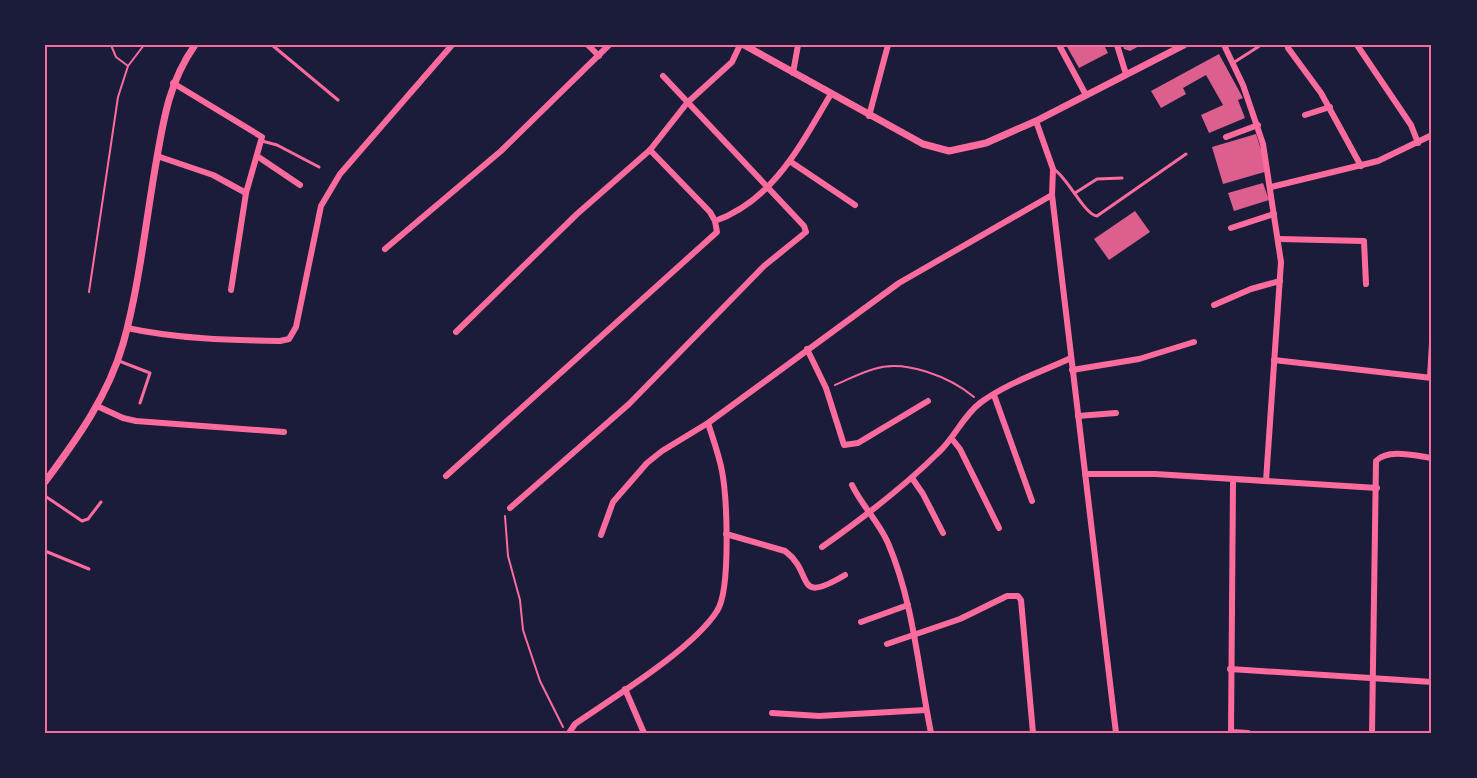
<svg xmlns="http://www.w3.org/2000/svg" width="1477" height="778" viewBox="0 0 1477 778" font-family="Helvetica,sans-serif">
  <rect width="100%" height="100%" fill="#1b1b3a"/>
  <g fill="#dd5f8e">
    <path d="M1066,45H1104L1108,53L1079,68Z"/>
    <path d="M1123,45H1141L1130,51L1124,49Z"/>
    <path d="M1219,54L1243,98L1238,100L1245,118L1209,133L1201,115L1223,105L1206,75L1183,88L1186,94L1161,108L1151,91Z"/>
    <path d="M1256,134L1268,171L1223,184L1212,147Z"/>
    <path d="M1263,183L1269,200L1234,211L1228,193Z"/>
    <path d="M1135,211L1150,232L1109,260L1094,239Z"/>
  </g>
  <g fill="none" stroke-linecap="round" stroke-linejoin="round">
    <g stroke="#ff6b9d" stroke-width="2">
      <path d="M111,45L116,57L128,66"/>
      <path d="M89,292L118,97L128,66L144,45"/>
      <path d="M835,385C847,380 860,373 874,369C905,359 950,377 974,397"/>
      <path d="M505,516L508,556L520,600L523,630L540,681L563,727"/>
    </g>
    <g stroke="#ff6b9d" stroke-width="3">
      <path d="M272,45L338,100"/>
      <path d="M1233,63L1261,45"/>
      <path d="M262,141L277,145L319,167"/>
      <path d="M1055,170C1068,179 1085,215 1097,216L1186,154"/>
      <path d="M1075,193L1097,179L1122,178"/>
      <path d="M119,361L150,373L140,403"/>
      <path d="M45,496L82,521L88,519L101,502"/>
      <path d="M45,551L89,569"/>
    </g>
    <g stroke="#ff6b9d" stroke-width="6">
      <path d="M588,45L599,56"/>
      <path d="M1059,45L1086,95"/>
      <path d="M1117,45L1126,74"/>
      <path d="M1224,45L1243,85L1263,144L1281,262L1266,481"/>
      <path d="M1357,45L1411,125L1418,143"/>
      <path d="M1288,48L1321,93L1361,166"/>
      <path d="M793,73L798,45"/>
      <path d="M173,83L262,137L246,193L231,290"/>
      <path d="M1305,115L1330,107"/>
      <path d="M869,116L888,45"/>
      <path d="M1036,121L1053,169L1052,195L1116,733"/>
      <path d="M1226,137L1258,125"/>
      <path d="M650,150L710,212L715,221"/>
      <path d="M157,156L213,175L246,193"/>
      <path d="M257,156L300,185"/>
      <path d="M791,162L855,205"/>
      <path d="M1271,187L1378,161L1432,135"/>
      <path d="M1231,228L1274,214"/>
      <path d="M1279,239L1364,241L1366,284"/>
      <path d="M385,249L501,151L609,45"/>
      <path d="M1214,305L1251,289L1280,281"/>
      <path d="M127,328C178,339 229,340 280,341L289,339L296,327L321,206L340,174L452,45"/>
      <path d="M456,332L577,214L650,150L687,103L732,62L740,45"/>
      <path d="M807,349L826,388L844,445L858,443L928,401"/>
      <path d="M1274,360L1432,378"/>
      <path d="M1072,370L1139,359L1194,342"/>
      <path d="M1430,377L1432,343"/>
      <path d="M994,395L1032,501"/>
      <path d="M97,406L123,418L136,421L284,432"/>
      <path d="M1078,416L1116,413"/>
      <path d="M952,439L960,449L999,528"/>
      <path d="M1085,474H1155L1377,488"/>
      <path d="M446,476L717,232L715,221C774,200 801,144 831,94"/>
      <path d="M912,478L923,494L943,533"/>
      <path d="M852,485C862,506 879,522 888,543C914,604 918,669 931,733"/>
      <path d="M510,508L629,404L764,266L806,232L804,226L663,76"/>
      <path d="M726,534L785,551C815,573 793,606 845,575"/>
      <path d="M601,535L613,502L647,463L662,451L708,423L899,283L1052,195"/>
      <path d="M822,547C863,518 903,488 939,452C955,437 963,416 980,403C1007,383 1041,372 1071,358"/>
      <path d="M861,622L908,605"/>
      <path d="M887,644L960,619L1007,596H1018L1021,600L1033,733"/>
      <path d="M1230,669L1432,682"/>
      <path d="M625,689L644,733"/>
      <path d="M772,713L819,716L926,710"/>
      <path d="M1231,732L1248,733"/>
      <path d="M569,733L575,724C614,697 693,649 717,611C731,590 727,498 722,471C719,455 713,439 708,423"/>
      <path d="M1231,733L1233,481"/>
      <path d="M1372,733L1376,461C1388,448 1416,456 1432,458"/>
    </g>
    <g stroke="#ff6b9d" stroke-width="7">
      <path d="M744,45L923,144L949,151L986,143L1036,121L1184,45"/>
      <path d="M45,482C77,439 108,396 123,344C139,287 145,227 155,169C163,123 168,83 195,45"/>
    </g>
  </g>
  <rect width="1477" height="778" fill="none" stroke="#1b1b3a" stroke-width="93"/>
  <rect x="46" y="46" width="1384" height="686" fill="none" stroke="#ff6b9d" stroke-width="2"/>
</svg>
